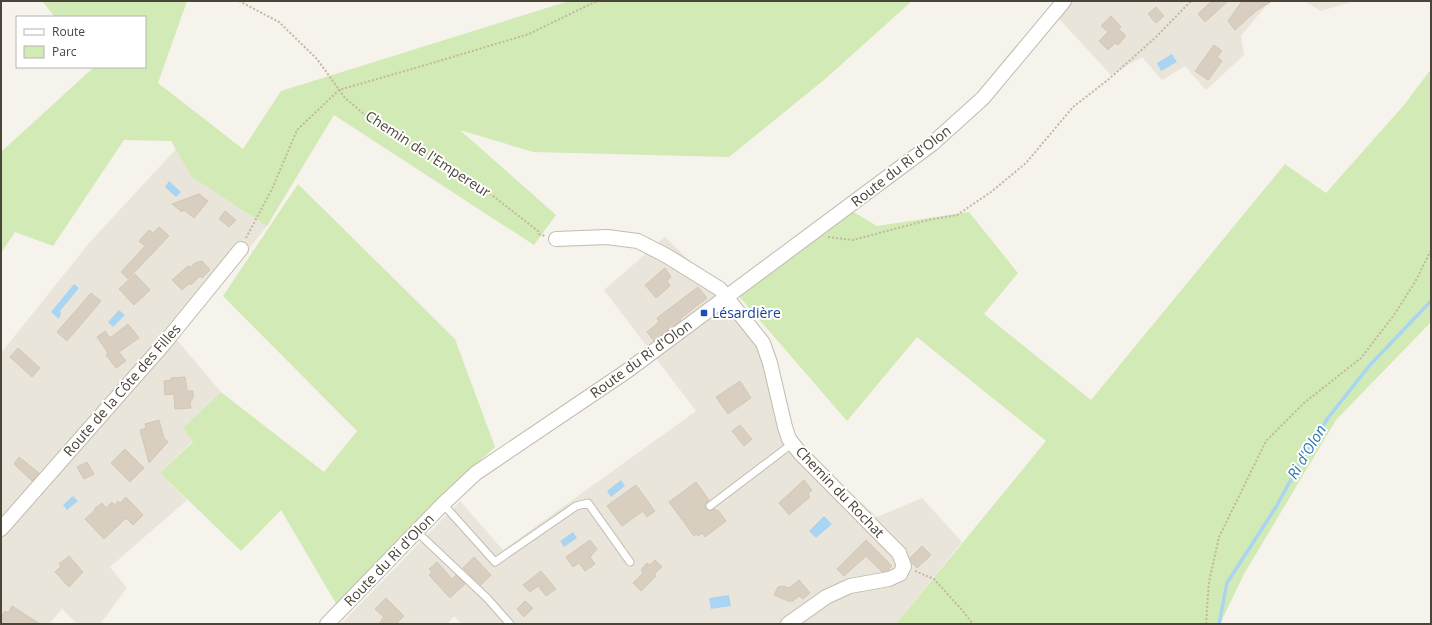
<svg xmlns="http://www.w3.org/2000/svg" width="1432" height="625" viewBox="0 0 1432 625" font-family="'Open Sans',sans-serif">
  <rect width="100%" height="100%" fill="#f6f3ec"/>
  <g fill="#eae5da">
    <path d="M1056,1H1270L1241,36L1244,55L1206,90L1185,66L1162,80L1142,57L1111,75L1050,9Z"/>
    <path d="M1304,1H1355L1321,11Z"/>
    <path d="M176,149L193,177L267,226L176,339L221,392L183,428L193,441L160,473L187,500L110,567L127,588L100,624H77L62,609L49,624H1V353L90,242Z"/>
    <path d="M665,237L730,300L764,351L786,435L877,517L922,498L962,542L896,624H462L454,616L448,624H341L460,501L503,550L696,411L604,290Z"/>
  </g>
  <g fill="#d2eab5">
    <path d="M42,1H187L158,83L243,149L281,91L569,1H912L824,80L729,157L533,152L460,130L556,215L534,245L334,115L267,226L192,177L171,141L124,140L53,246L15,232L1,253V152L94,67H145V17H55Z"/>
    <path d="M1431,69V322L1336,420L1244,574L1220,624H896L1046,441L917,337L847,421L737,294L850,210L877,226L969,212L1018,273L984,314L1091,400L1285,164L1326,193L1404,105Z"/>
    <path d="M298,184L455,339L495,447L431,505L338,607L281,510L241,551L160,473L193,442L183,428L221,392L324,472L357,431L223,296Z"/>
  </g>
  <g fill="#a9d4f2">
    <path d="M1172,54L1177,62L1161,71L1157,63Z"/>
    <path d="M169,181L181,192L176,197L165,187Z"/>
    <path d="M74,284L79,288L60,311L61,313L59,319L51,312Z"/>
    <path d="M119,310L125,315L113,327L108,322Z"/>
    <path d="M621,480L625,486L611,497L607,491Z"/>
    <path d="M73,496L78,501L67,510L63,505Z"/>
    <path d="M824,516L832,524L816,538L809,531Z"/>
    <path d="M573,532L577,538L564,547L560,541Z"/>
    <path d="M729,595L731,606L711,609L709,598Z"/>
  </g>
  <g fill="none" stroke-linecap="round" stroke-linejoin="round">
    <path stroke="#a9d4f2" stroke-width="3.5" d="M1219,624L1227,583L1276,507L1301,461L1328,418L1369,366L1431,301"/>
  </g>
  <g fill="#d8cfc1" stroke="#d3c7b4">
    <path d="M1212,1H1228L1205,22L1198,14Z"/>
    <path d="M1242,1H1272L1256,11L1235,30L1228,21Z"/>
    <path d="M1156,7L1164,16L1156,23L1148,14Z"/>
    <path d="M1111,16L1121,27L1119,29L1126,36L1118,45L1115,43L1108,50L1099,41L1108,32L1101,26Z"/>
    <path d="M1214,45L1222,51L1217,57L1222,61L1208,80L1195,71Z"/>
    <path d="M199,194L208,201L194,218L184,210L182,212L172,204Z"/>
    <path d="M225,211L236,220L229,227L219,219Z"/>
    <path d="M159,227L169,236L128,279L121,272L145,246L139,241L149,230L153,233Z"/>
    <path d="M202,261L210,270L202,278L200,276L191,285L190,283L182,290L172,280L188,266L191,267L195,263Z"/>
    <path d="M665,268L671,277L667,281L670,286L656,298L645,285Z"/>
    <path d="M135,274L150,290L134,305L119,289Z"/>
    <path d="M698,287L707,298L680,319L681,320L654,341L647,332L659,322L657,318Z"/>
    <path d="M91,293L101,301L67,341L57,332Z"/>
    <path d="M128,324L139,338L119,352L126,361L116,368L106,355L108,353L97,337L105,331L110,338Z"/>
    <path d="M18,348L40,368L32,377L10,357Z"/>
    <path d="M185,377L187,391H193V398L190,402L191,408L175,409L174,394L165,395L164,381L171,380V378Z"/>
    <path d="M740,381L751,398L728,414L716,397Z"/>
    <path d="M159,420L164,438L168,442L149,463L140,430L146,428L145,424Z"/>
    <path d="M740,425L752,439L744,446L732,431Z"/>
    <path d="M125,449L144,468L130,482L111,463Z"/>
    <path d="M19,457L39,473L32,481L14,464Z"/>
    <path d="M87,462L94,474L84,479L77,467Z"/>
    <path d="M804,480L812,490L808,494L810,497L789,515L779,503Z"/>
    <path d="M696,482L709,500L705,504L706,509L710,511L715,509L717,511L718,510L726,521L705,537L702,533L698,536L696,534L694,536L669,502Z"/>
    <path d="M636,485L655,511L647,517L643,511L622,526L607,506Z"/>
    <path d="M126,497L143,515L133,525L126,518L104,539L85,519L95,510L94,509L102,503L106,508L112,502L115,505L118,501L120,503Z"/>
    <path d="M590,540L597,549L590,557L595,564L585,571L579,563L573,567L566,557Z"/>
    <path d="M866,540L892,566L888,570L882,572L866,556L844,576L837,569Z"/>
    <path d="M922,546L931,555L917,568L912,563L910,558Z"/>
    <path d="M69,556L83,572L69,587L55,572L61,566L59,564Z"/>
    <path d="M474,557L491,575L481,585L463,568Z"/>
    <path d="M655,560L662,567L654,574L656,576L641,591L633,583L643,573L641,570L647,563L650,565Z"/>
    <path d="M437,562L452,579L456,575L465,584L450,598L429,575L432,572L429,569Z"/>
    <path d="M541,571L556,589L546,596L538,586L530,592L523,585Z"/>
    <path d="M799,580L810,593L803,599L799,596L793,601H788L774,595L778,587L783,586L789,588Z"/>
    <path d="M386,598L404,616L396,624H379L384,617L375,609Z"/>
    <path d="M525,601L533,608L524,617L517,609Z"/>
    <path d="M12,606L40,624H1V616L5,611L8,613Z"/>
  </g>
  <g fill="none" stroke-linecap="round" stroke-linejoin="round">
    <defs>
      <g id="lane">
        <path d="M443,504L495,562L576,506L588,503L630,562"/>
        <path d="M710,506L793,443"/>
        <path d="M417,532L487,598L510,624"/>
      </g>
      <g id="street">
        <path d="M556,239L607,237L638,241L667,256L720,289L763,343L770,363L785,427L789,439L800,453L899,553L904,566L900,574L889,579L850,586L826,597L788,624"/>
        <path d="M1,529L162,346L241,249"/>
        <path d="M327,624L443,504L476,473L627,371L932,144L983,98L1064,1"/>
      </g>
    </defs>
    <use href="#lane" stroke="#c2bbae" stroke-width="9"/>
    <use href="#street" stroke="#c2bbae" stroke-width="16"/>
    <g stroke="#c4b79f" stroke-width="2" stroke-dasharray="2 2" stroke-linecap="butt">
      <path d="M239,1L279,22L317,59L345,98L376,124L461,173L484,189L538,231L539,234L545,236"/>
      <path d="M828,237L853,240L928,220L957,215L991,192L1026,163L1073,107L1109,79L1155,38L1191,1"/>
      <path d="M246,238L272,189L297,130L339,90L429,64L529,34L597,1"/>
      <path d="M915,571L934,579L962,610L973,624"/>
      <path d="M1206,624L1209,582L1219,537L1266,441L1304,403L1361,358L1394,315L1415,282L1431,250"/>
    </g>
    <use href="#lane" stroke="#fff" stroke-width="7"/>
    <use href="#street" stroke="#fff" stroke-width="14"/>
  </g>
  <rect fill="#1a4fb4" stroke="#fff" stroke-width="1.5" x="700" y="309" width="8" height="8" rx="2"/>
  <g text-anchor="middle" stroke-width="4" stroke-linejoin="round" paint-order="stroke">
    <g font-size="14" fill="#4b4439" stroke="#fff">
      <text transform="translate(428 154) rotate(33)" y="5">Chemin de l'Empereur</text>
      <text transform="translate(901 166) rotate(-38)" y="5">Route du Ri d'Olon</text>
      <text transform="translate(641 359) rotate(-36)" y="5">Route du Ri d'Olon</text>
      <text transform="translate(122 390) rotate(-49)" y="5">Route de la Côte des Filles</text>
      <text transform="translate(840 492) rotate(46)" y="5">Chemin du Rochat</text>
      <text transform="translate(389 560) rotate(-46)" y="5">Route du Ri d'Olon</text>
    </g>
    <g font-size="14" fill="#164399" stroke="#fff" text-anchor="start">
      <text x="712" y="318">Lésardière</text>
    </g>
    <g font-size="15" font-style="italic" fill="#2e7ab2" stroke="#fff">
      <text transform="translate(1307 452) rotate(-59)" y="5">Ri d'Olon</text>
    </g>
  </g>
  <rect width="1432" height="625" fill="none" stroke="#4b4439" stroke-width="4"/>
  <rect x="16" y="16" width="130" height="52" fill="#ffffff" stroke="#b7b4b0"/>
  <rect x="24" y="29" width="20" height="6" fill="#ffffff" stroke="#b7b4b0"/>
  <text x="52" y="36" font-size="12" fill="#4b4439">Route</text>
  <rect x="24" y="46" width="20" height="12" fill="#d2eab5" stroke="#b7b4b0"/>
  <text x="52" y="56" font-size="12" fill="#4b4439">Parc</text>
</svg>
